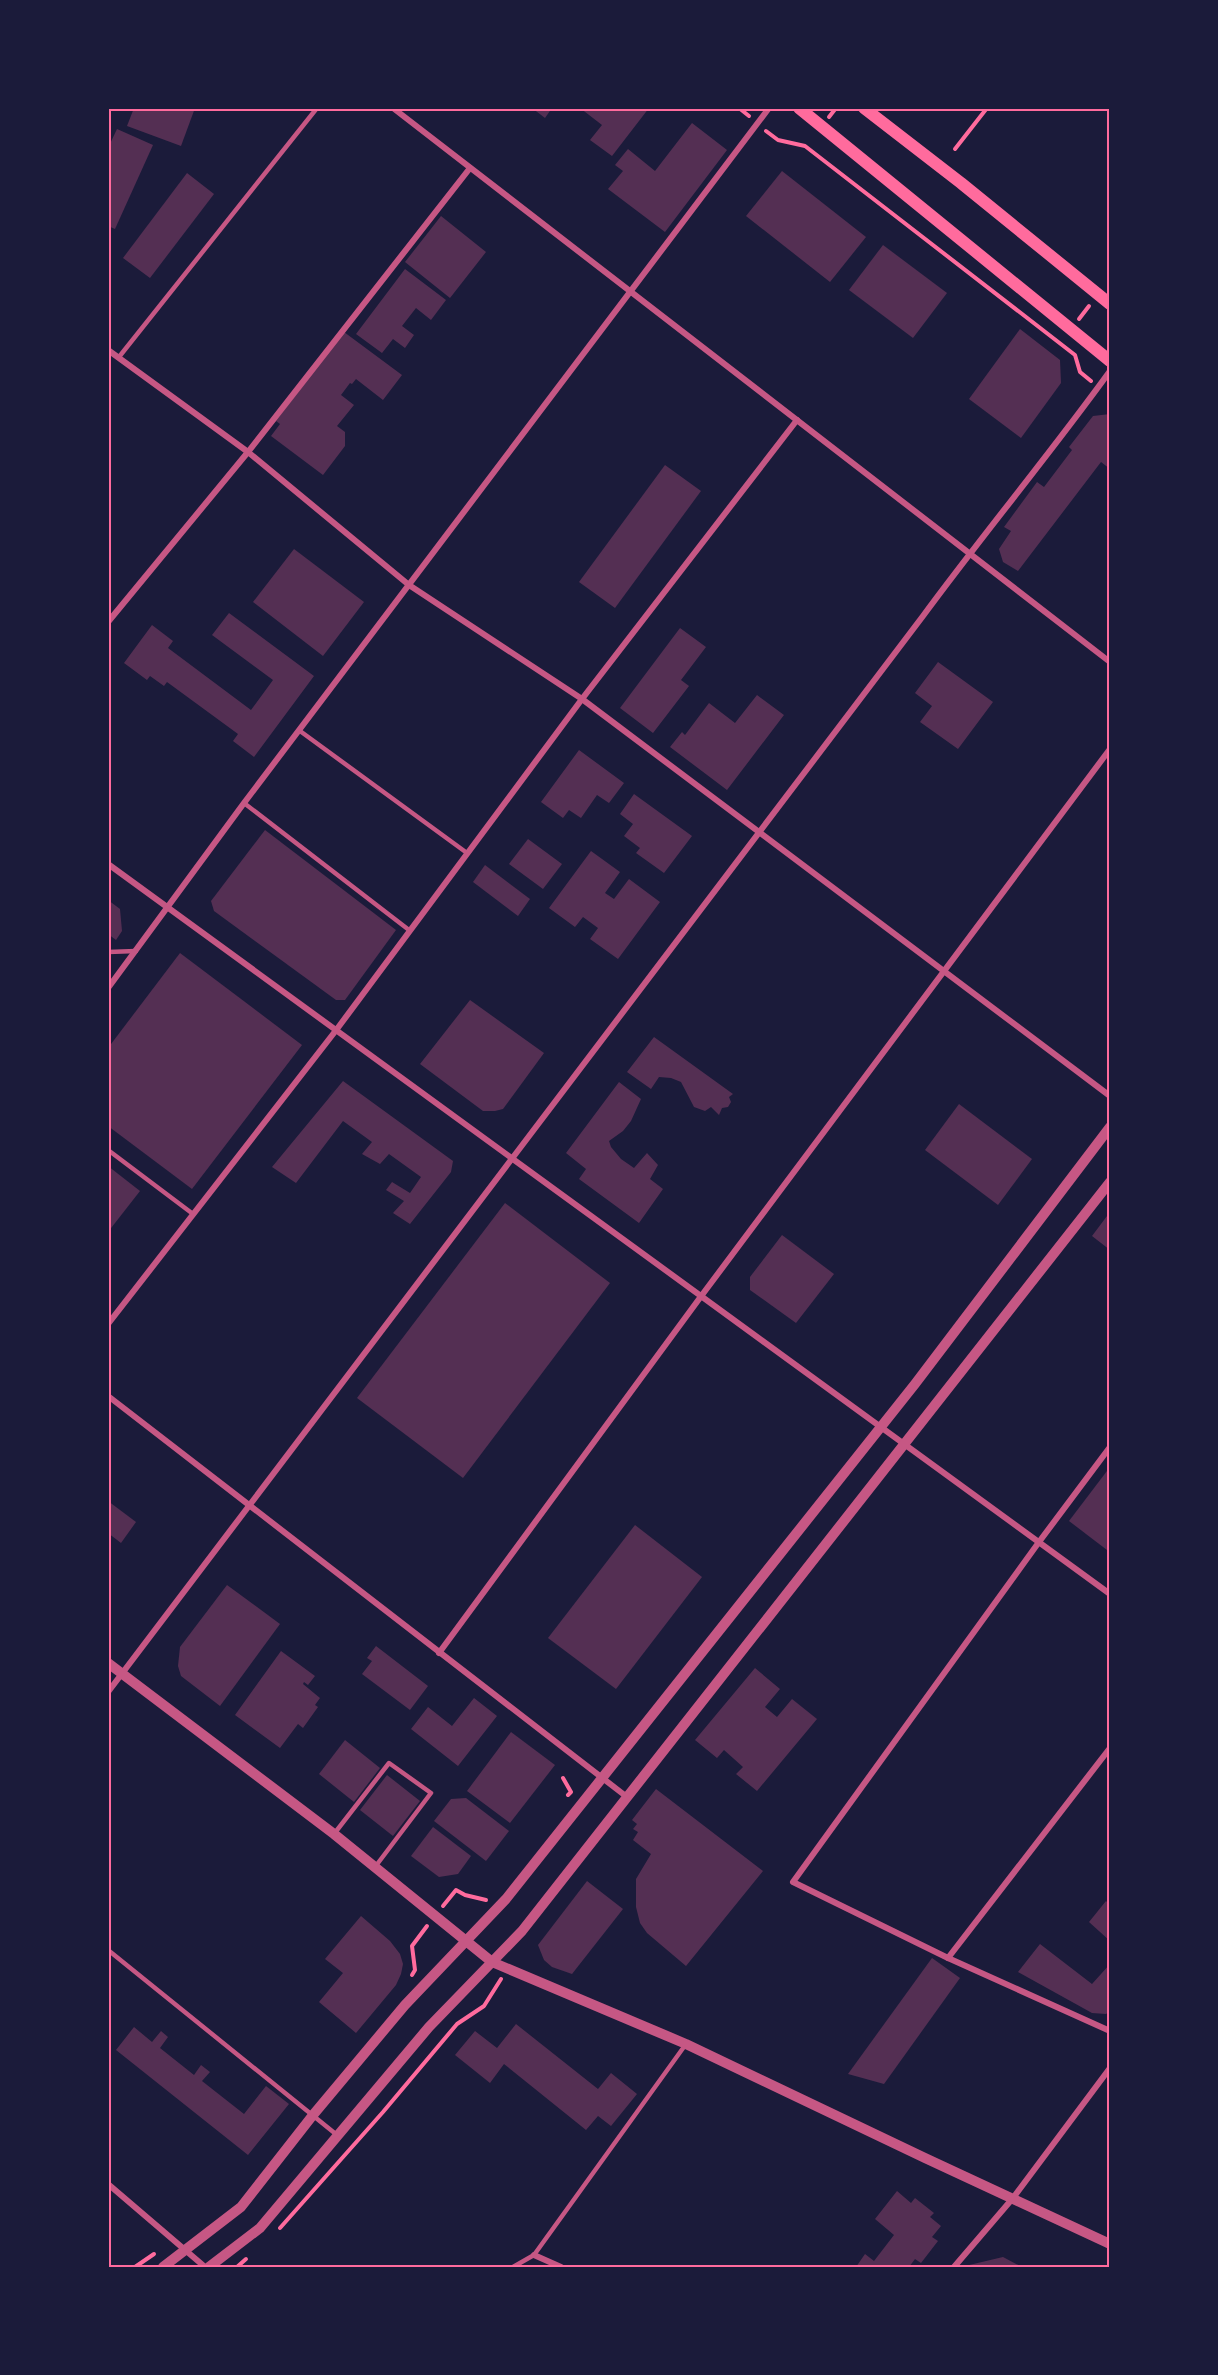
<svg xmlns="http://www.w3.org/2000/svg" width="1218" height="2375" viewBox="0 0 1218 2375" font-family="Spectral,serif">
  <rect width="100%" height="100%" fill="#1b1b3a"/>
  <g fill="#542f53">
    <path d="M134,108H195L181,146L127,126Z"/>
    <path d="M532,108H552L545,118Z"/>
    <path d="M580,108H649L612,156L590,140L602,125Z"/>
    <path d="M692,123L727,150L665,232L608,189L623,171L615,165L628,149L655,171Z"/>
    <path d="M117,129L153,145L115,229L108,226V148Z"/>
    <path d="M782,171L866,237L830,282L746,216Z"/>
    <path d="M187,173L214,194L150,278L123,258Z"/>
    <path d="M441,216L486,252L450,298L405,262Z"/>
    <path d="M883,245L947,293L913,338L849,290Z"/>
    <path d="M405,269L446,300L431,320L416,308L402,326L414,335L405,348L393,339L382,353L356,334Z"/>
    <path d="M1020,329L1060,360L1061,383L1021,438L969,399Z"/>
    <path d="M344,332L402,375L383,400L356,379L352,384L350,383L341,395L354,405L337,426L345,432V446L323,475L271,436L280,424L276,421Z"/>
    <path d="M1110,414V469L1101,462L1018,571L1003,562L999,549L1011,531L1004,527L1037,482L1044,487L1072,450L1069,447L1093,416Z"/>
    <path d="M665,465L701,491L615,608L579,582Z"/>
    <path d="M294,549L364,602L323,656L253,602Z"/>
    <path d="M229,613L314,676L254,757L233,741L238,734L167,682L164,686L150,676L147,680L124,663L152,625L173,641L168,648L251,710L273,680L212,635Z"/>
    <path d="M680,628L706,647L681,680L689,686L653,733L620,708Z"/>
    <path d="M938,662L993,702L958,749L920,722L932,706L915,693Z"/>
    <path d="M757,695L784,715L727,790L670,747L682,732L685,735L709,703L735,723Z"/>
    <path d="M579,750L624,783L609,803L597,795L581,818L569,810L563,818L541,802Z"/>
    <path d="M634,794L692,836L664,873L636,853L640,848L624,836L633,824L620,814Z"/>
    <path d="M265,830L396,930L345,1000H336L214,911L211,901Z"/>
    <path d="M528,839L562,864L543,889L509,864Z"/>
    <path d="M591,851L620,872L605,893L614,899L629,879L660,902L618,959L590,939L598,928L583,917L575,927L549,908Z"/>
    <path d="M485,865L530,899L518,916L473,882Z"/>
    <path d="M108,900L120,909L122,931L116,940L108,934Z"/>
    <path d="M180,953L302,1045L192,1189L108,1126V1048Z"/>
    <path d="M470,1000L544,1053L503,1109L495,1111H483L420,1064Z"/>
    <path d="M654,1037L733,1094L729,1097L731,1102L728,1107L722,1108L719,1115L711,1107L705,1111L694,1107L681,1082L671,1078L659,1077L651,1089L627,1072Z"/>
    <path d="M343,1081L453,1161L451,1172L410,1224L393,1213L404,1201L386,1190L392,1182L410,1193L421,1177L389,1154L380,1164L362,1154L372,1142L343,1121L296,1183L272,1167Z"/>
    <path d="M619,1082L641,1099L631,1121L623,1131L609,1141L611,1147L621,1159L634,1168L647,1153L658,1165L650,1179L663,1189L639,1223L579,1179L586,1169L566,1153Z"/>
    <path d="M959,1104L1032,1159L998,1205L925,1150Z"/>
    <path d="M108,1166L140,1191L108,1232Z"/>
    <path d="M505,1203L610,1283L463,1478L357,1398Z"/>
    <path d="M1110,1212V1250L1092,1236Z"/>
    <path d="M782,1235L834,1274L796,1323L750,1290V1277Z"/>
    <path d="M1110,1467V1546L1107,1550L1069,1521Z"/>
    <path d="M108,1501L136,1522L121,1543L108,1533Z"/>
    <path d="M635,1525L702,1577L616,1689L548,1638Z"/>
    <path d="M227,1585L280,1624L220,1706L181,1676L178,1666L180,1647Z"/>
    <path d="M376,1646L428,1686L410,1710L362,1674L372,1661L367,1658Z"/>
    <path d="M281,1651L315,1676L308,1685L304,1682L303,1684L320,1698L315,1705L318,1707L303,1728L298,1724L280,1748L235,1715Z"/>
    <path d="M755,1668L780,1689L765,1707L777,1717L792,1699L817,1719L757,1791L736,1774L743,1767L724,1750L717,1758L695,1740Z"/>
    <path d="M474,1698L497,1716L458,1766L411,1729L428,1707L452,1726Z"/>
    <path d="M511,1732L555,1765L510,1823L467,1791Z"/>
    <path d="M345,1740L380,1768L354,1802L319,1774Z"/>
    <path d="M387,1775L420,1801L393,1836L360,1810Z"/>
    <path d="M656,1789L763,1871L686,1966L647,1933L640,1923L636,1907V1879L651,1854L633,1840L638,1832L633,1829L637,1824L632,1820Z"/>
    <path d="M466,1798L509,1831L486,1861L434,1821L451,1799Z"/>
    <path d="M433,1827L471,1856L458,1874L439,1877L411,1856Z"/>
    <path d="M587,1881L623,1909L572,1974L552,1967L544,1960L538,1945Z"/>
    <path d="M1106,1901L1110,1905V1941L1089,1922Z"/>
    <path d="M361,1916L390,1941L400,1954L403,1964L401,1974L396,1985L356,2033L319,2002L343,1973L325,1959Z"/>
    <path d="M1040,1944L1092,1984L1110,1964V2011L1106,2014L1092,2013L1018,1972Z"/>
    <path d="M932,1958L960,1978L884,2084L848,2074Z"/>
    <path d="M516,2024L598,2089L611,2073L637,2094L611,2126L598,2116L586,2130L504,2064L490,2083L455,2055L475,2031L497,2048Z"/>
    <path d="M134,2027L152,2042L161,2031L168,2037L160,2048L194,2075L201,2065L210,2072L202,2081L244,2114L266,2086L289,2104L248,2155L116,2050Z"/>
    <path d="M897,2191L911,2203L915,2198L934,2213L930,2217L941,2226L932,2237L938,2241L921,2263L915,2259L909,2267H856L865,2254L874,2261L894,2235L875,2219Z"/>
    <path d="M1003,2257L1022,2267H965V2266Z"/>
  </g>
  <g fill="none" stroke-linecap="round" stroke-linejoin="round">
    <g stroke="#ff6b9d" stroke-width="4">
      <path d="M739,108L749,116"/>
      <path d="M829,117L836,108"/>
      <path d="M766,131L778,140L805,146L1075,355L1080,372L1091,381"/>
      <path d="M955,149L987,108"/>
      <path d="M1079,319L1089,306"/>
      <path d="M563,1778L571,1792L568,1795"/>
      <path d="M443,1906L456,1890L465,1895L486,1900"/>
      <path d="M412,1975L415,1970L412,1946L427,1926"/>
      <path d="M280,2228L383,2112L457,2024L484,2006L501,1979"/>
      <path d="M135,2267L154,2254"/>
      <path d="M237,2267L246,2259"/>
    </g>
    <g stroke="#c65784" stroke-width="4.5">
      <path d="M119,357L317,108"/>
      <path d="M300,731L467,853"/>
      <path d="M244,803L409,930"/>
      <path d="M108,952L136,951"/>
      <path d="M108,1150L193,1214"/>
      <path d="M334,1834L389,1763L431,1793L375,1867"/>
      <path d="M108,1950L337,2135"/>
      <path d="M513,2267L534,2255L686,2044"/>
    </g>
    <g stroke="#c65784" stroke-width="6">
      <path d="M393,108L1110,662"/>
      <path d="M108,350L248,452L409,585L582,699L1110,1096"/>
      <path d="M108,622L248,452L470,168"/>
      <path d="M108,864L1110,1594"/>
      <path d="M108,988L244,803L769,108"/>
      <path d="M108,1324L337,1029L582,699L797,420"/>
      <path d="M108,1396L627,1797"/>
      <path d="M1110,1447L1039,1542L793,1882L948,1958L1110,2031"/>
      <path d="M439,1653L702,1295L1110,749"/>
      <path d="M108,1692C379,1332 654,976 923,616C984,533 1050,454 1110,371"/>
      <path d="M948,1958L1110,1748"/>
      <path d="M108,2184L205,2267"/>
      <path d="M534,2255L561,2267"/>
      <path d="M954,2267L1013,2198L1110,2068"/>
    </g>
    <g stroke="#c65784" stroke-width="10">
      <path d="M108,1663L334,1834L492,1962L686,2044L925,2158L1110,2244"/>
      <path d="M163,2267L241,2207L313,2115L405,2005L506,1899L915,1384L1110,1127"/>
      <path d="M209,2267L260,2228L429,2027L522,1931L1110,1182"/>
    </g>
    <g stroke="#ff6b9d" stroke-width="12">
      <path d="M799,108L1110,361"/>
      <path d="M864,108L961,183L1110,304"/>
    </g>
  </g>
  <rect width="1218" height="2375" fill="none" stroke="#1b1b3a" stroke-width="219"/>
  <rect x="110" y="110" width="998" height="2156" fill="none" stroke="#ff6b9d" stroke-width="2"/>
</svg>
